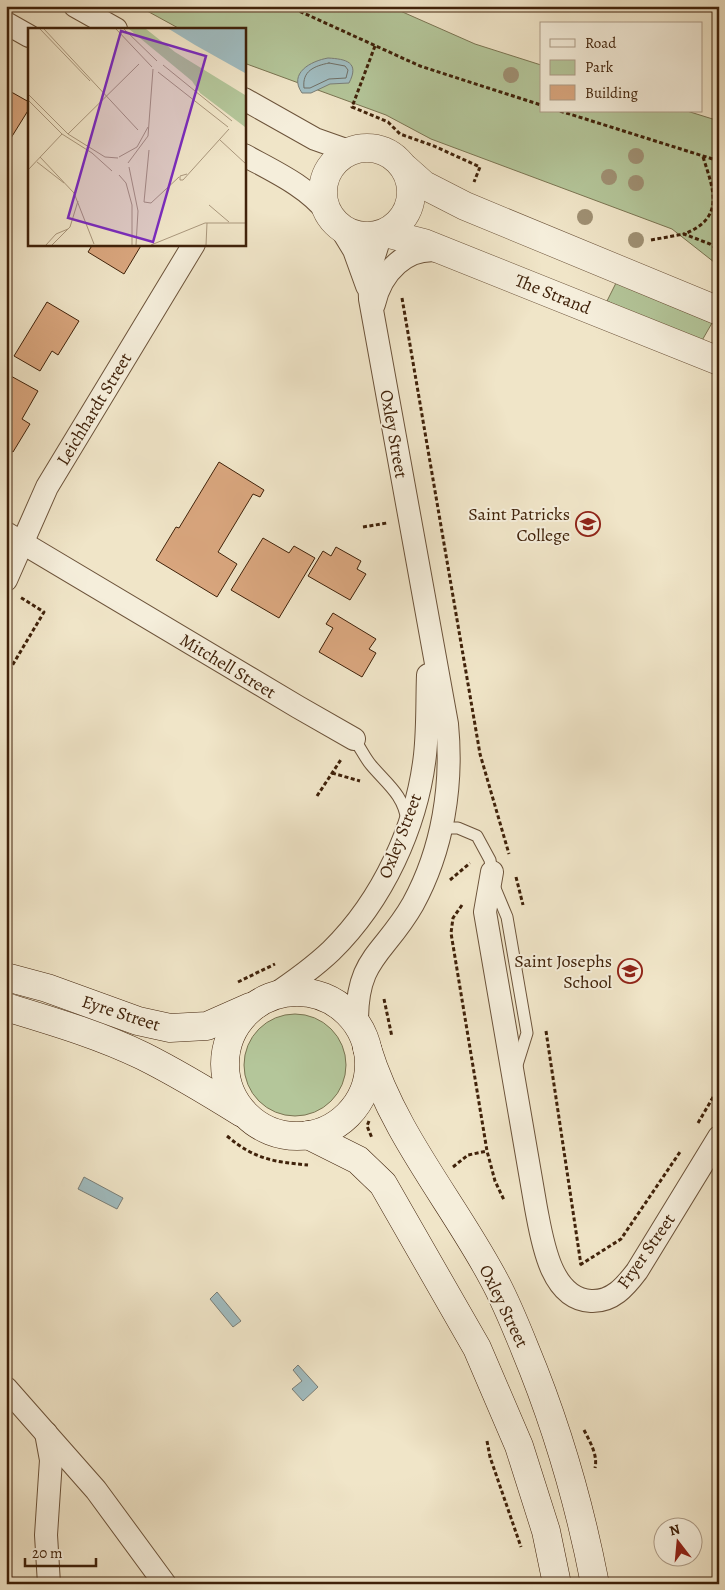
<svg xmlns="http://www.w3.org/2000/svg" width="725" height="1590" viewBox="0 0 725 1590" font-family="Alegreya,serif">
  <rect width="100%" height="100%" fill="#f0e5c8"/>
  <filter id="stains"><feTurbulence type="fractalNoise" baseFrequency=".004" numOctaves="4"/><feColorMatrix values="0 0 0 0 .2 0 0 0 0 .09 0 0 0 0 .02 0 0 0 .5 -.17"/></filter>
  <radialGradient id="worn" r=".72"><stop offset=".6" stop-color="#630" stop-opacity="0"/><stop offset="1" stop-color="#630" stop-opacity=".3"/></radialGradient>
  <g fill="#b4c69a" stroke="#7a7452">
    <path d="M138,6H389L475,44L541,65V111H687L719,121V266L672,229L431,139L386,115L244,63V29H180Z"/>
    <path d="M616,283L712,323L700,344L607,301Z"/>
    <circle cx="295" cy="1065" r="51"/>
  </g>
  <g fill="#a0bcc0" stroke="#7a7e77">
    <path d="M328,58C346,59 360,62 349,83L330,84L311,93H302C288,73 311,61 328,58Z"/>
    <path d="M84,1177L123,1198L117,1209L78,1189Z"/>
    <path d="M217,1292L241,1321L233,1327L210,1299Z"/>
    <path d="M298,1365L318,1387L303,1401L292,1389L302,1381L293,1370Z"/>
  </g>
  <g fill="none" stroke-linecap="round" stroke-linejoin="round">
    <path stroke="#706f65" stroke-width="1" d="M329,63L345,66L348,70L346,78L329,79L310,88H304C302,71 314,66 329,63Z"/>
  </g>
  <g fill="#d9a67e" stroke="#40220a">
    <path d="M6,89L29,102V109L6,146Z"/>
    <path d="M93,244H142L124,274L88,252Z"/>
    <path d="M47,302L79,321L58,355L52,351L40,371L14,356Z"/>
    <path d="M9,375L38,391L22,419L30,424L13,452L6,448V379Z"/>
    <path d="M219,462L264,490L260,497L253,494L218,552L237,564L217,597L156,560L176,527L179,528Z"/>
    <path d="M263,538L289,553L294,546L315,558L279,618L231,590Z"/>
    <path d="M336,547L361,561L357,569L366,574L350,600L308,576L323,551L331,556Z"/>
    <path d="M333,613L376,639L369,649L376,653L362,677L319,652L333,628L326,624Z"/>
  </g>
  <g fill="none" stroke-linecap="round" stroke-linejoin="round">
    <defs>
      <g id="service">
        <path d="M354,739C360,747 365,758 371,765C386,783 404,795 407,821"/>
        <path d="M441,828H458L477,836L490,860L494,886L507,917L527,1033L516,1068"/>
      </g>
      <g id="minor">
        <path d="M75,6L116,29"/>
        <path d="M6,23L29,36"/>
        <path d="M244,99L315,139L349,151"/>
        <path d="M244,155C273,171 307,186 328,213"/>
        <path d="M340,227L354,250L367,286"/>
        <path d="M374,304C381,273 406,245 441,251"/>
        <path d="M6,533L298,707L354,739"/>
        <path d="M6,580L47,487L194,244"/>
        <path d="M492,872L485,912L536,1208C542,1239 550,1299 591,1301C612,1302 625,1287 637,1271L719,1137"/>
        <path d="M271,997C292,983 313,968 331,951C383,900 417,826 425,755C428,728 427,701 428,675"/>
        <path d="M357,1024C356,957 384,955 413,904C443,849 453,785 447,724L370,299L369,272L381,234"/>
        <path d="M6,1388L96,1490L165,1584"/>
        <path d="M46,1433L51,1460L46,1535L49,1584"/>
      </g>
      <g id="tertiary">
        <circle cx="367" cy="192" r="44"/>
        <path d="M406,169L424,185L465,206L719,311"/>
        <path d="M385,233L424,243L719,361"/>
      </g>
      <g id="secondary">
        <path d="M6,977L47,988L138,1021L170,1028L207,1026L250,1007"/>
        <circle cx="297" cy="1064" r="72"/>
        <path d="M6,1007C52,1021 100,1035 143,1056C177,1073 210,1093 242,1113"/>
        <path d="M367,1048C393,1133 451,1200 492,1276C505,1299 515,1324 525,1349C557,1426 579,1501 595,1584"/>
        <path d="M308,1135L358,1160L383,1184L477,1348L519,1446L546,1531L557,1584"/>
      </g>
    </defs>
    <use href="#service" stroke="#6c533a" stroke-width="13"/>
    <use href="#minor" stroke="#6c533a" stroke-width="24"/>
    <use href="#tertiary" stroke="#6c533a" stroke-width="29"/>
    <use href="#secondary" stroke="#40220a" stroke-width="29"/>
    <g stroke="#40220a" stroke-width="3" stroke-dasharray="4 2.5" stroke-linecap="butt">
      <path d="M288,6L420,66L541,105"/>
      <path d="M302,12L304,6"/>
      <path d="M375,46L352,107L388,122L400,134L434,146L480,167L474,182"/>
      <path d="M560,111L719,161"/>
      <path d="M703,157C714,191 725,218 684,234L710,244L719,250"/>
      <path d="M651,240L684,234"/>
      <path d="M402,298L480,754L509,854"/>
      <path d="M363,527L387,523"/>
      <path d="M6,676L44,612L20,597"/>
      <path d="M332,773L360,781"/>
      <path d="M317,796L342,758"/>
      <path d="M516,877L523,905"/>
      <path d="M450,880L470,863"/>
      <path d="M462,905L453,918L451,933L487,1151L495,1181L504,1200"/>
      <path d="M238,982L275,964"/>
      <path d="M384,999L392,1037"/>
      <path d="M546,1031L581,1265"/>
      <path d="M369,1121L367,1126L372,1138"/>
      <path d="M698,1123L719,1087"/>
      <path d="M227,1136C254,1159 274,1162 308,1165"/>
      <path d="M453,1167L468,1155L487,1151"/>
      <path d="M580,1265L621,1239L680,1152"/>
      <path d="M584,1430C590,1442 598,1455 595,1468"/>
      <path d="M487,1441L490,1457L521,1547"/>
    </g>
    <use href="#service" stroke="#f5eedb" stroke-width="11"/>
    <use href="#minor" stroke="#f5eedb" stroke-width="22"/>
    <use href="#tertiary" stroke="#f5eedb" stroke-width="28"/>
    <use href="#secondary" stroke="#f5eedb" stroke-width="28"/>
  </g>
  <g fill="#9f9073">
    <circle cx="511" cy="75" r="8"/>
    <circle cx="636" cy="156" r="8"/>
    <circle cx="609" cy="177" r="8"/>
    <circle cx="636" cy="183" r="8"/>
    <circle cx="585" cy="217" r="8"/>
    <circle cx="636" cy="240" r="8"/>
  </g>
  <defs>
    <symbol id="school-ring" viewBox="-11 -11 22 22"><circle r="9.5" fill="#f5eedb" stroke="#8f2418" stroke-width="1.5"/><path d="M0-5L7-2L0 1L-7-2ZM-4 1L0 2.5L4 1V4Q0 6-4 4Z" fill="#8f2418"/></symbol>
  </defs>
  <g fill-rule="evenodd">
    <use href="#school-ring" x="574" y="510" width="28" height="28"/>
    <use href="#school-ring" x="616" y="957" width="28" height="28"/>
  </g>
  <g text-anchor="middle" stroke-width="4" stroke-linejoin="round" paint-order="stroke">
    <g font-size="18" fill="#40220a" stroke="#f5eedb">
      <text transform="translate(553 294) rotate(22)" y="6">The Strand</text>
      <text transform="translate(94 409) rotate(-59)" y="6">Leichhardt Street</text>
      <text transform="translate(394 434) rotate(80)" y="6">Oxley Street</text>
      <text transform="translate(228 666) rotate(31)" y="6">Mitchell Street</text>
      <text transform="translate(400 836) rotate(-69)" y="6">Oxley Street</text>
      <text transform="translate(121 1013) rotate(18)" y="6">Eyre Street</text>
      <text transform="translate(646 1251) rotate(-55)" y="6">Fryer Street</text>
      <text transform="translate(504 1306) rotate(64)" y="6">Oxley Street</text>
    </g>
    <g font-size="18" fill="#40220a" stroke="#f5eedb" text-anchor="end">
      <text x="570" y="520">Saint Patricks<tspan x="570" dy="21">College</tspan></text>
      <text x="612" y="967">Saint Josephs<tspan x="612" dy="21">School</tspan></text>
    </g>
  </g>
  <g transform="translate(28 28)">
    <rect width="218" height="218" fill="#f0e5c8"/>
    <path d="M101,1H118L147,24L217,67V99L172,65L164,53Z" fill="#b4c69a"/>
    <path d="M141,1H217V45L167,17Z" fill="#a0bcc0"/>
    <path fill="none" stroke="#aa977c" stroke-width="1" d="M12,1L62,53M16,1L110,102M88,1L124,39M96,1L129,33M135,37L204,93M130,44L200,99M0,66L40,106L77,129L90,130M0,72L34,106L64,125L84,143M40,106L111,36M192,112L218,136M121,122L116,174L123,175L151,149M12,129L46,165L66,216M91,129L109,119L120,99M9,134L36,155M100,135L120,108L125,41M101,139L110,183L108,217M0,142L34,106M159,146L152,148V152H155L201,101M91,147L98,155L104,177V217M181,177L201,194M18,217L28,206L40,201M24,217L42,199L50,173M123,217L177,195H218M178,217L179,195"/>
    <path fill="#7b2cbf" fill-opacity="0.15" stroke="#7b2cbf" stroke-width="2.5" d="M93,3L178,28L125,214L40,190Z"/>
    <rect width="218" height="218" fill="none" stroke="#40220a" stroke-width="2.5"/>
  </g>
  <rect width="725" height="1590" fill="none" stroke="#f0e5c8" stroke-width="25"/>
  <rect x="8" y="8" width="710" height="1575" fill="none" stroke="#40220a" stroke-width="2.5"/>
  <rect x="12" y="12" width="700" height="1565" fill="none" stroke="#40220a"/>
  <rect x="540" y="22" width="162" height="90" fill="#f5eedb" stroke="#ad9c87"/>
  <rect x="550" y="39" width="25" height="8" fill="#f5eedb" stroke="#ad9c87"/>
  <text x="585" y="48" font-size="15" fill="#40220a">Road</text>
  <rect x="550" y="60" width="25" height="15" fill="#b4c69a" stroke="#ad9c87"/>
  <text x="585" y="72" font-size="15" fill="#40220a">Park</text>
  <rect x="550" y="85" width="25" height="15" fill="#d9a67e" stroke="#ad9c87"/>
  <text x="585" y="98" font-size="15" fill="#40220a">Building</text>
  <g transform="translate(678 1542) rotate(344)"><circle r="24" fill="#f5eedb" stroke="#ad9c87"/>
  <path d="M0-4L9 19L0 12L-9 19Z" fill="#8f2418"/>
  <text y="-8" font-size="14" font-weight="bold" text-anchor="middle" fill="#40220a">N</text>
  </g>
  <path d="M25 1558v8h71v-8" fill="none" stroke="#40220a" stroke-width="2.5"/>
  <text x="32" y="1558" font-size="15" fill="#40220a" stroke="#f5eedb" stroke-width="4" paint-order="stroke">20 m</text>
  <rect width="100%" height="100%" filter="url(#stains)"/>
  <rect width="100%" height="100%" fill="url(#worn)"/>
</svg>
